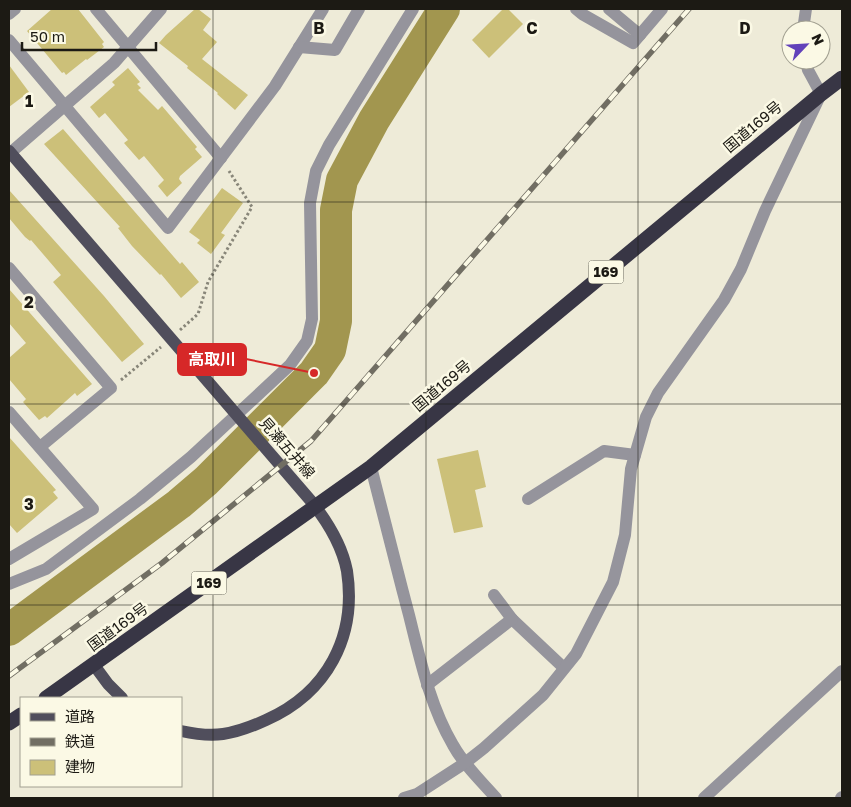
<svg xmlns="http://www.w3.org/2000/svg" width="851" height="807" viewBox="0 0 851 807" font-family="'Golos Text','Noto Sans JP',sans-serif">
  <rect width="100%" height="100%" fill="#eeebd8"/>
  <g fill="none" stroke-linecap="round" stroke-linejoin="round">
    <path stroke="#a2964f" stroke-width="32" d="M9,630L179,504L206,481L314,373L330,350L336,321V210L342,180L374,120L444,9"/>
  </g>
  <g fill="#ccc079">
    <path d="M52,9H78L104,42L102,44L104,47L87,60L86,59L66,75L64,72L62,73L27,31Z"/>
    <path d="M195,9H198L211,19L203,30L217,42L202,59L248,95L235,110L217,94L218,93L187,68L188,66L159,43L166,35Z"/>
    <path d="M503,9H508L523,24L489,58L472,40Z"/>
    <path d="M9,65L29,92L9,107Z"/>
    <path d="M128,68L140,82L137,84L141,88L138,90L158,110L162,106L197,147L195,149L202,157L180,176L179,179L182,183L167,197L158,186L164,180L144,156L139,160L124,143L128,140L105,113L99,118L90,107L115,85L112,82Z"/>
    <path d="M63,129L180,264L182,262L199,282L181,298L161,274L160,275L132,246L118,228L120,227L44,144Z"/>
    <path d="M222,188L243,203L221,233L225,235L211,254L197,243L200,240L189,232Z"/>
    <path d="M9,190L104,296L144,344L122,362L53,282L61,275L31,240L30,241L25,237L9,218Z"/>
    <path d="M9,289L92,384L77,396L75,393L47,418L45,416L39,420L23,402L26,399L9,379V358L26,343L9,323Z"/>
    <path d="M9,437L56,490L53,492L58,498L17,533L9,524Z"/>
    <path d="M478,450L486,487L475,490L483,527L454,533L437,459Z"/>
  </g>
  <g fill="none" stroke-linecap="round" stroke-linejoin="round">
    <g stroke="#888679" stroke-width="3" stroke-dasharray="2.5 2.5" stroke-linecap="butt">
      <path d="M180,330L198,314L208,282L252,207L229,171"/>
      <path d="M121,380L161,347"/>
    </g>
    <g stroke="#95949c" stroke-width="12">
      <path d="M96,9L221,158"/>
      <path d="M576,9L582,14L633,43L662,9"/>
      <path d="M609,9L640,35"/>
      <path d="M9,14L15,9"/>
      <path d="M803,30L806,9"/>
      <path d="M9,40L168,228L275,86L323,9"/>
      <path d="M299,47L335,50L359,9"/>
      <path d="M9,154L114,63L161,9"/>
      <path d="M9,268L111,388L40,447"/>
      <path d="M9,412L93,509L9,559"/>
      <path d="M371,467C384,517 396,566 409,615C420,659 430,706 453,745C464,765 481,781 496,798"/>
      <path d="M528,499L604,451L635,455"/>
      <path d="M9,584L46,569L140,499L191,457L290,365L307,341L312,319L310,203L316,171L329,145L413,9"/>
      <path d="M494,595L512,619L564,668"/>
      <path d="M427,685L512,619"/>
      <path d="M404,798L417,794L465,763L484,748L543,695L576,654L613,582L625,535L631,469L646,417L658,393L724,300L741,269L765,211L821,94L808,70L806,60"/>
      <path d="M704,798L842,671"/>
      <path d="M841,798L842,797"/>
    </g>
    <g stroke="#504e5c" stroke-width="12">
      <path d="M9,151L311,501C327,521 342,545 347,571C357,637 327,693 266,720C253,726 238,732 223,734C209,736 195,734 181,731"/>
      <path d="M94,665L108,684L122,698"/>
    </g>
    <g stroke="#383645" stroke-width="15">
      <path d="M46,698L371,467L821,94L842,78"/>
      <path d="M9,723L21,715"/>
    </g>
    <defs>
      <path id="rail" d="M9,676L162,563L311,441L689,9"/>
    </defs>
    <use href="#rail" stroke="#716e63" stroke-width="5.5"/>
    <use href="#rail" stroke="#fbf9e5" stroke-width="4" stroke-dasharray="11" stroke-linecap="butt"/>
  </g>
  <path fill="none" stroke="#1c1a14" stroke-width="1" stroke-opacity="0.55" d="M213,9V798M426,9V798M638,9V798M9,202H842M9,404H842M9,605H842"/>
  <g text-anchor="middle" stroke-width="5" stroke-linejoin="round" paint-order="stroke">
    <g fill="#fbf9e5" stroke="#5f5d53" stroke-width="1">
      <rect x="588.5" y="260.5" width="35" height="23" rx="4"/>
      <rect x="191.5" y="571.5" width="35" height="23" rx="4"/>
    </g>
    <g font-size="14" font-weight="bold" fill="#1c1a14">
      <text x="606" y="277">169</text>
      <text x="209" y="588">169</text>
    </g>
    <g font-size="15" fill="#1c1a14" stroke="#fbf9e5">
      <text transform="translate(753 127) rotate(-40)" y="5">国道169号</text>
      <text transform="translate(442 386) rotate(-40)" y="5">国道169号</text>
      <text transform="translate(287 448) rotate(49)" y="5">見瀬五井線</text>
      <text transform="translate(118 627) rotate(-36)" y="5">国道169号</text>
    </g>
  </g>
  <g font-size="16" text-anchor="middle" font-weight="bold" fill="#1c1a14" stroke="#fbf9e5" stroke-width="5" stroke-linejoin="round" paint-order="stroke">
    <text x="319" y="34">B</text>
    <text x="532" y="34">C</text>
    <text x="745" y="34">D</text>
    <text x="29" y="107">1</text>
    <text x="29" y="308">2</text>
    <text x="29" y="510">3</text>
  </g>
  <path fill="none" stroke="#d62828" stroke-width="2" d="M314 373L246 359"/>
  <circle fill="#d62828" stroke="#fbf9e5" stroke-width="2" cx="314" cy="373" r="5"/>
  <rect fill="#d62828" stroke="#d62828" stroke-width="2" x="178" y="344" width="68" height="31" rx="5"/>
  <g font-size="16" text-anchor="middle" font-weight="bold" fill="#fff">
    <text x="212" y="365">高取川</text>
  </g>
  <rect width="851" height="807" fill="none" stroke="#1c1a14" stroke-width="20"/>
  <rect x="20" y="697" width="162" height="90" fill="#fbf9e5" stroke="#a2a091"/>
  <rect x="30" y="713" width="25" height="8" fill="#504e5c" stroke="#a2a091"/>
  <text x="65" y="722" font-size="15" fill="#1c1a14">道路</text>
  <rect x="30" y="738" width="25" height="8" fill="#716e63" stroke="#a2a091"/>
  <text x="65" y="747" font-size="15" fill="#1c1a14">鉄道</text>
  <rect x="30" y="760" width="25" height="15" fill="#ccc079" stroke="#a2a091"/>
  <text x="65" y="772" font-size="15" fill="#1c1a14">建物</text>
  <g transform="translate(806 45) rotate(65)"><circle r="24" fill="#fbf9e5" stroke="#a2a091"/>
  <path d="M0-4L9 19L0 12L-9 19Z" fill="#6242ba"/>
  <text y="-8" font-size="14" font-weight="bold" text-anchor="middle" fill="#1c1a14">N</text>
  </g>
  <path d="M22 42v8h134v-8" fill="none" stroke="#1c1a14" stroke-width="2.5"/>
  <text x="30" y="42" font-size="15" fill="#1c1a14" stroke="#fbf9e5" stroke-width="4" paint-order="stroke">50 m</text>
</svg>
